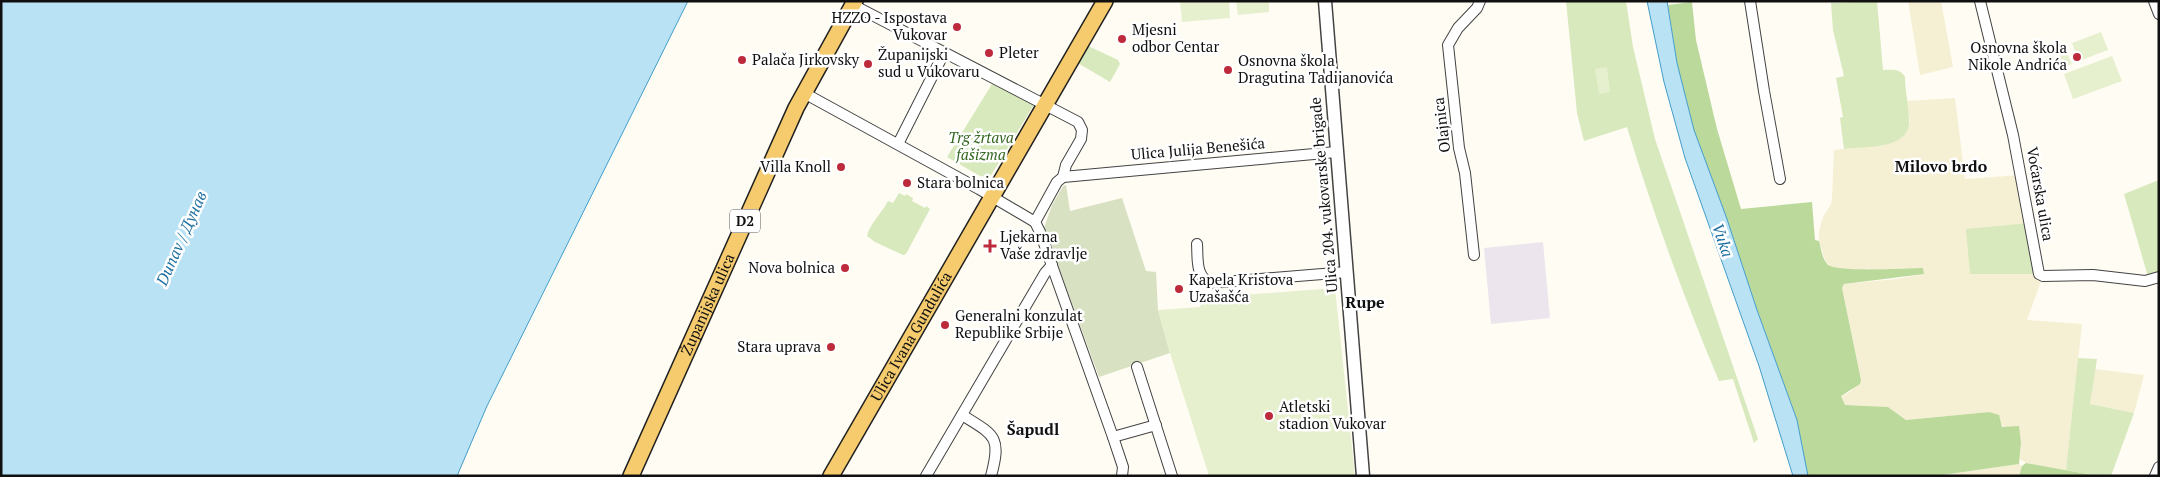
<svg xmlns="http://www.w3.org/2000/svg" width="2160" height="477" viewBox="0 0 2160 477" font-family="'PT Serif',serif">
  <rect width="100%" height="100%" fill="#fffcf3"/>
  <path fill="#ece5ee" d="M1543,242L1550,318L1491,324L1484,248Z"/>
  <g fill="#f5f0d3">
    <path d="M1908,1H1941L1953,67L1920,75Z"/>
    <path d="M1955,98L1965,179L2021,175L2039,274L2043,276L2027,320L2082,324L2066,470L2026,463L2020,459L2021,443L1989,412L1906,420L1888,407L1845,405L1842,400L1841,396L1850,392L1861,380L1842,288L1844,284L1896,279L1924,274L1923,268L1848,270L1833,268L1826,263L1819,241V231L1823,217L1831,204L1832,198L1834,150L1890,143L1910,122L1907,101Z"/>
    <path d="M2095,369L2144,375L2134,413L2090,404Z"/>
    <path d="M2019,464L2022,466L2019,476H1935Z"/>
  </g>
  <g fill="#d7e9bd">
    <path d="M1566,1H1626L1633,47L1655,139L1758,439L1754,443L1733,379L1719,381C1684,298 1653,213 1627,127L1584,141L1577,113Z"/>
    <path d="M1877,1L1883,70C1892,70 1900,68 1905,77C1905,92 1909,106 1909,121C1910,150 1865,146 1844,149L1840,118L1843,117L1836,78L1844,76L1833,30L1831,3Z"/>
    <path d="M1086,45L1118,60L1120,64L1110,82L1076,62Z"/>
    <path d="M992,84L1035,103L990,177L980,176L947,157Z"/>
    <path d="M2159,180V277L2149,280L2124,194Z"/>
    <path d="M899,193L905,196L906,194L913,198L912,201L925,208L926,206L930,209L906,254L903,255L875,242L867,236C870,223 882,213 888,201L893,203Z"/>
    <path d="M2030,223L2039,274H1970L1966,229Z"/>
    <path d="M2078,358L2097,359L2090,404L2134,413L2111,476H2098L2066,470Z"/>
  </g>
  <g fill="#bcd99c">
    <path d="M1692,2L1696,40L1717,129L1741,209L1812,202L1815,240L1819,241C1821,248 1822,258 1827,264C1835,273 1907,268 1923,268L1924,274L1844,284L1842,288L1861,380L1860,384L1841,396L1845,405L1888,407L1906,420L1989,412L1999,415L2002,427L2019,426L2021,443L2019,464L1935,476H1808L1797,420L1757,310L1727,219L1694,130L1677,63L1668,5Z"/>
    <path d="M2026,463L2098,476H2019L2022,466Z"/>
  </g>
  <path fill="#d9e1c3" d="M1066,185L1070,211L1122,198L1146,271L1156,272L1158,310L1170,353L1099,377L1044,228L1052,205L1063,186Z"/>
  <g fill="#e7f0ce">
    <path d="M1180,1H1229L1230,18L1182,22Z"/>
    <path d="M1236,1H1269V12L1238,15Z"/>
    <path d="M2101,32L2108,50L2079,61L2072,43Z"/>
    <path d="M2067,53L2072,64L2050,72L2046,61Z"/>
    <path d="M2112,56L2122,81L2073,99L2064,74Z"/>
    <path d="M1607,67L1610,92L1599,94L1595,69Z"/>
    <path d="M1335,288L1355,476H1209L1170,353L1158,310L1200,307L1203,298Z"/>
  </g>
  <g fill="#b9e2f5" stroke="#429dca">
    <path d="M1,1H688L487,406L457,476H1Z"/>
    <path d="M1647,1H1667L1677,63L1694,130L1727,219L1757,310L1797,420L1808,476H1793L1759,366L1685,158L1664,82Z"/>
  </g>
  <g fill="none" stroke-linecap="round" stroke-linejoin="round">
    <defs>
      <g id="minor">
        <path d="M1750,1L1764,91L1780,179"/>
        <path d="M1980,1L2013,135L2039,274L2043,276L2093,275L2145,281L2159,277"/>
        <path d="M2154,1L2159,14"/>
        <path d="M804,93L979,189L1035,222L1057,182L1063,177L1066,165L1081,139L1082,130L1078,122L853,5"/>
        <path d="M898,144L944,53"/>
        <path d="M1063,177L1336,152"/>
        <path d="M1035,222L1040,232L1113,437L1123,467L1122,476"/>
        <path d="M1197,244C1198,258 1195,277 1211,283L1347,272"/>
        <path d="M1474,255L1465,173L1459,148L1448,45L1458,28L1477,8L1480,1"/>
        <path d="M1137,367L1172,476"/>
        <path d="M962,415C994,435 1002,436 991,476"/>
        <path d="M1113,437L1156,425"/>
        <path d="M926,476L1045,273L1052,265"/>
        <path d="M2155,476L2159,467"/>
      </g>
      <path id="tertiary" d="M1325,1L1363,476"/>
      <g id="primary">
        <path id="s1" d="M631,476L796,108L855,1"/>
        <path id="s2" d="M831,476L1105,1"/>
      </g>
    </defs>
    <use href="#minor" stroke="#434343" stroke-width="12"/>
    <use href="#tertiary" stroke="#434343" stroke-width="15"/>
    <use href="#primary" stroke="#212121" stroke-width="18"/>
    <use href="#minor" stroke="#fff" stroke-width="10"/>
    <use href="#tertiary" stroke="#fff" stroke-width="12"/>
    <use href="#primary" stroke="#f5cb6d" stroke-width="15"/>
  </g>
  <g fill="#bd2a3b" stroke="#fff" stroke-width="2">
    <circle cx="957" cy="27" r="5"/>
    <circle cx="1122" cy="39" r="5"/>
    <circle cx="989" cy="53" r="5"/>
    <circle cx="2077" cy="57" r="5"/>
    <circle cx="742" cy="60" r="5"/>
    <circle cx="868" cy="64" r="5"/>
    <circle cx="1228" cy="70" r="5"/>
    <circle cx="841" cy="167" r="5"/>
    <circle cx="907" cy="183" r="5"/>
    <path d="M987.5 238.5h5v5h5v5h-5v5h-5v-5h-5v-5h5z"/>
    <circle cx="845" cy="268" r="5"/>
    <circle cx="1179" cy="289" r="5"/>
    <circle cx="945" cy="325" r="5"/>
    <circle cx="831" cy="347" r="5"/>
    <circle cx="1269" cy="416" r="5"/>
  </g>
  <g text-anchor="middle" stroke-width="5" stroke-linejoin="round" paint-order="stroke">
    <rect fill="#fff" stroke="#585858" stroke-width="1" x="730" y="209.5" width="30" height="23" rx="4"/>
    <g font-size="14" font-weight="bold" fill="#101010">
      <text x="745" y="226">D2</text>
    </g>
    <g font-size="15" fill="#101010" stroke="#fff" text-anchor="start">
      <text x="947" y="23" text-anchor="end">HZZO - Ispostava<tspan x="947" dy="17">Vukovar</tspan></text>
      <text x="1132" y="35">Mjesni<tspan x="1132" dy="17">odbor Centar</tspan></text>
      <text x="2067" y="53" text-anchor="end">Osnovna škola<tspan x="2067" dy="17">Nikole Andrića</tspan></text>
      <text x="999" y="58">Pleter</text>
      <text x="878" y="60">Županijski<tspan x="878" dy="17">sud u Vukovaru</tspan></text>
      <text x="752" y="65">Palača Jirkovsky</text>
      <text x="1238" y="66">Osnovna škola<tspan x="1238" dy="17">Dragutina Tadijanovića</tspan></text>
      <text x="831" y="172" text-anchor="end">Villa Knoll</text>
      <text x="917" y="188">Stara bolnica</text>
      <text x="1000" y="242">Ljekarna<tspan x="1000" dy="17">Vaše zdravlje</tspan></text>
      <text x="835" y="273" text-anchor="end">Nova bolnica</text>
      <text x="1189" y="285">Kapela Kristova<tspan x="1189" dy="17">Uzašašća</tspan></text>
      <text x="955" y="321">Generalni konzulat<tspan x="955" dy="17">Republike Srbije</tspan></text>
      <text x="821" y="352" text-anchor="end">Stara uprava</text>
      <text x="1279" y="412">Atletski<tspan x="1279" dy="17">stadion Vukovar</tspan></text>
    </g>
    <g font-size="15" fill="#101010" stroke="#fff">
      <text transform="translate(1442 125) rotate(-97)" y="5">Olajnica</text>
      <text transform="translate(1198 149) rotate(-5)" y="5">Ulica Julija Benešića</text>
      <text transform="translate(2040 194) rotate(80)" y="5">Voćarska ulica</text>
      <text transform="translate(1324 195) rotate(-95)" y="5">Ulica 204. vukovarske brigade</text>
      <text dy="5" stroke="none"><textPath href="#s1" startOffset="188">Županijska ulica</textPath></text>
      <text dy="5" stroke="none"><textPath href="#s2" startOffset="161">Ulica Ivana Gundulića</textPath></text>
    </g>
    <g font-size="15" font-style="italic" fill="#346721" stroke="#fff">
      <text x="981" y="143">Trg žrtava<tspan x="981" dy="17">fašizma</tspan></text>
    </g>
    <g font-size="16" font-weight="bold" fill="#101010" stroke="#fff">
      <text x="1941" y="172">Milovo brdo</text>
      <text x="1365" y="308">Rupe</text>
      <text x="1033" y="435">Šapudl</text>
    </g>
    <g font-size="16" font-style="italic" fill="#1b6ea0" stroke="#fff">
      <text transform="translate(181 238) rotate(-66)" y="6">Dunav / Дунав</text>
      <text transform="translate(1723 240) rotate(71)" y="6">Vuka</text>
    </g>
  </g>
  <rect width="2160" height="477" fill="none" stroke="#101010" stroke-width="5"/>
</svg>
